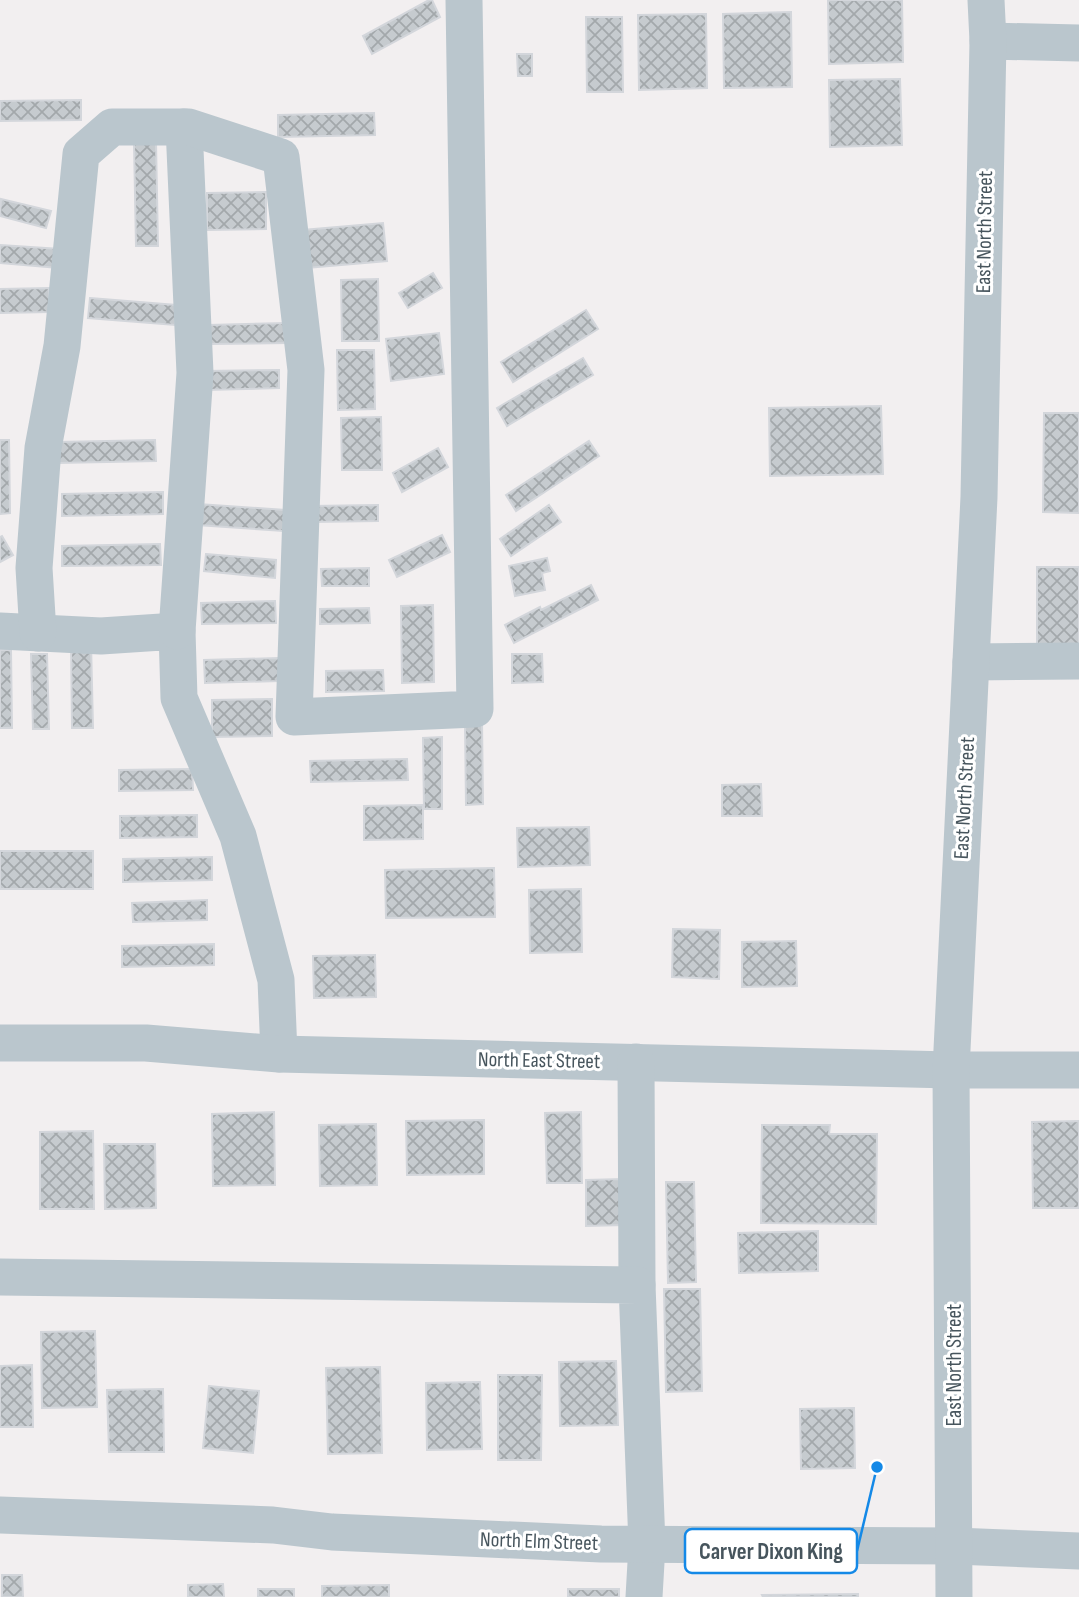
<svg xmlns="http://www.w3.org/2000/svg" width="1079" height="1597" viewBox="0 0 1079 1597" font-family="'Sofia Sans Condensed',sans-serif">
  <defs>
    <pattern id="building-cross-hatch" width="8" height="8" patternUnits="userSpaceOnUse" patternTransform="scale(1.75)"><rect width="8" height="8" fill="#c6cbcf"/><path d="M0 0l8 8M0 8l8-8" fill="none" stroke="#a3a8ab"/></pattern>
  </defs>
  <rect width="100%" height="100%" fill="#f2eff0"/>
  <g fill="url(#building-cross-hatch)" stroke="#d3d6db" stroke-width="2">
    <path d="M429,0H432L440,17L372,54L363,36Z"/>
    <path d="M828,0H902L903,62L829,64Z"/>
    <path d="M791,12L792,87L724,88L723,14Z"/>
    <path d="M706,14L707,88L639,90L638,15Z"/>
    <path d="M586,17H622L623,92H587Z"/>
    <path d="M517,54H532V76H518Z"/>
    <path d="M900,79L902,145L830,147L829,80Z"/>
    <path d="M81,100V120L0,121V101Z"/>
    <path d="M374,113L375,135L278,137V115Z"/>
    <path d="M156,142L158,246H136L134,143Z"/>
    <path d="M266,192V229L207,230V193Z"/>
    <path d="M1,199L51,211L46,228L0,216Z"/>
    <path d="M383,223L387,261L307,268L303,230Z"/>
    <path d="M0,245L60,249L58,268L0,263Z"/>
    <path d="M433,273L442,288L408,308L399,293Z"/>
    <path d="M378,279L379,341H342L341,280Z"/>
    <path d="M49,288V312L0,313V289Z"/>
    <path d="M90,298L176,305L175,325L88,318Z"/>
    <path d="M586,310L598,329L513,382L501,362Z"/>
    <path d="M287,323V343L210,344L209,325Z"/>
    <path d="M439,333L444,374L391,381L386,339Z"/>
    <path d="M337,350H374L375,409L338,410Z"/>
    <path d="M583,358L593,375L507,426L497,408Z"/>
    <path d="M279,370V388L206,390L205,371Z"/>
    <path d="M881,406L883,474L770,476L769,408Z"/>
    <path d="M1044,413H1079V513L1043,512Z"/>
    <path d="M381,417L382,470H342L341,418Z"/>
    <path d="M0,440H9L10,513L0,514Z"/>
    <path d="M155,440L156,461L58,463V442Z"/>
    <path d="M589,441L599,456L516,511L506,495Z"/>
    <path d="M438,448L448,467L402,492L393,473Z"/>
    <path d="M163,492V514L62,516V494Z"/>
    <path d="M198,504L285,510L283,531L197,525Z"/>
    <path d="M378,505V521L312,522L311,506Z"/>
    <path d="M549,505L561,522L511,556L500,539Z"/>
    <path d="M442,535L450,552L397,577L389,560Z"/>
    <path d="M2,536L13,555L0,562V537Z"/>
    <path d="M160,544L161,565L62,566V546Z"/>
    <path d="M206,554L276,560L275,578L204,571Z"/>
    <path d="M547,558L550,571L542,573L545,590L515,596L509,566Z"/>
    <rect x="1037" y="567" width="42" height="80"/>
    <path d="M369,568V586H322L321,569Z"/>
    <path d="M591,585L598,600L514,643L505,625L540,607L541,610Z"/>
    <path d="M275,601L276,623L202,624L201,603Z"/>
    <path d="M433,605L434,682L402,683L401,606Z"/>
    <path d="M369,608L370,623L320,624V609Z"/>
    <path d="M91,642L93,728H72L71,643Z"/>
    <path d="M0,650H11L12,728H0Z"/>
    <path d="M31,654H47L49,729H33Z"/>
    <path d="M512,654H542L543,682L512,683Z"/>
    <path d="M279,658V681L205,683L204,660Z"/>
    <path d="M383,670L384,691L326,692V671Z"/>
    <path d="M272,699V736L212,737V700Z"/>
    <path d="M465,721H482L483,804L466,805Z"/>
    <path d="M442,737V809H424L423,738Z"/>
    <path d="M407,759L408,780L311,782L310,761Z"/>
    <path d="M192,769L193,790L119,791V770Z"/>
    <path d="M761,784L762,816H722V785Z"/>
    <path d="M423,805V839L364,840V806Z"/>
    <path d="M197,815V837L120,838V816Z"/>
    <path d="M589,827L590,865L518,867L517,828Z"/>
    <rect x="0" y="851" width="93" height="38"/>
    <path d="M212,857V880L123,882V859Z"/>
    <path d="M494,868L495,917L386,918L385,870Z"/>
    <path d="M581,889L582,952L530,953L529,890Z"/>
    <path d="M207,900V920L133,922L132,903Z"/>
    <path d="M673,929L720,930L719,979L672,977Z"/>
    <path d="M796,941L797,986L742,987V942Z"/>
    <path d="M214,944V965L122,967V946Z"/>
    <path d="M375,955L376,997L314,998L313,956Z"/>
    <path d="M274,1112L275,1185L213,1186L212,1114Z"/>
    <path d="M581,1112L582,1183H547L545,1113Z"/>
    <path d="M484,1120V1174L407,1175L406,1121Z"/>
    <path d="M1079,1121V1208H1033L1032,1122Z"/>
    <path d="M376,1124L377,1185L320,1186L319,1125Z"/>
    <path d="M762,1125H830L829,1134H877L876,1224L761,1223Z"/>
    <path d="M93,1131L94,1209H40V1132Z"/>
    <path d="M104,1144H155L156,1208L105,1209Z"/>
    <path d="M623,1179L624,1225L586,1226V1180Z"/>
    <path d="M666,1182H694L696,1282L668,1283Z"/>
    <path d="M818,1231V1271L739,1273L738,1233Z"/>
    <path d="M664,1289H700L702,1391L666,1392Z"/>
    <path d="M95,1331L97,1407L42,1408L41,1332Z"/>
    <path d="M616,1361L618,1425L560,1426L559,1362Z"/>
    <path d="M32,1365L33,1427H0V1366Z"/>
    <path d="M380,1367L382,1453L328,1454L326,1368Z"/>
    <path d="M498,1375H542L541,1460H498Z"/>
    <path d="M480,1382L482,1449L427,1450L426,1383Z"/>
    <path d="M209,1386L259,1391L253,1453L203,1448Z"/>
    <path d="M163,1389L164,1452H109L107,1390Z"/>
    <path d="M854,1408L855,1468L801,1469L800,1409Z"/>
    <path d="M2,1575H22L23,1597H2Z"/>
    <path d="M223,1584L224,1597H188V1585Z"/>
    <path d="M389,1585V1597H322V1586Z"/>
    <rect x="258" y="1589" width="36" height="8"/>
    <rect x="568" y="1589" width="51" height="8"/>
    <path d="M858,1594V1597H763L762,1595Z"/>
  </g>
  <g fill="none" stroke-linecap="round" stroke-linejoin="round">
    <g stroke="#bac6cd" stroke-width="37">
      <path d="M988,41L1079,43"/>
      <path d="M0,631L101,636L177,631L179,698L238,836L276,980L279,1054"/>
      <path d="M177,631L195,373L184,127"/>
      <path d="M38,633L34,568L43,448L62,346L81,154L112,127H189L281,157L306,370L294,717L475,709L464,0"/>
      <path d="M971,662L1079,661"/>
      <path d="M0,1043H146L279,1054L951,1070H1079"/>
      <path d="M636,1062L637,1285"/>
      <path d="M0,1277L637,1285L647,1545L644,1597"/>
      <path d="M0,1515L273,1525L332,1532L601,1544L955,1546L1079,1551"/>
      <path d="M954,1597L951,1070L979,497L988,41L986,0"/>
    </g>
  </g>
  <g text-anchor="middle" stroke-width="6" stroke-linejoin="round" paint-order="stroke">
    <g font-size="21" fill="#47555d" stroke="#fff">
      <text transform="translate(984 232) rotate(-89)" y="7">East North Street</text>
      <text transform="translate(964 798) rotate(-87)" y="7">East North Street</text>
      <text transform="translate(539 1060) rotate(1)" y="7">North East Street</text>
      <text transform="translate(954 1365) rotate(-90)" y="7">East North Street</text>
      <text transform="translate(539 1541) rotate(2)" y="7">North Elm Street</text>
    </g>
  </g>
  <path fill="none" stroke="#1489e7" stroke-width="2.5" d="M877 1467L857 1551"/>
  <circle fill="#1489e7" stroke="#fff" stroke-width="2.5" cx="877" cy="1467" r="7"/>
  <rect fill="#fff" stroke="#1489e7" stroke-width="2.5" x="685" y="1529" width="172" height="44" rx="7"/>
  <g font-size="23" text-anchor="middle" font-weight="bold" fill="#47555d">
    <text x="771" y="1559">Carver Dixon King</text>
  </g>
</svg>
